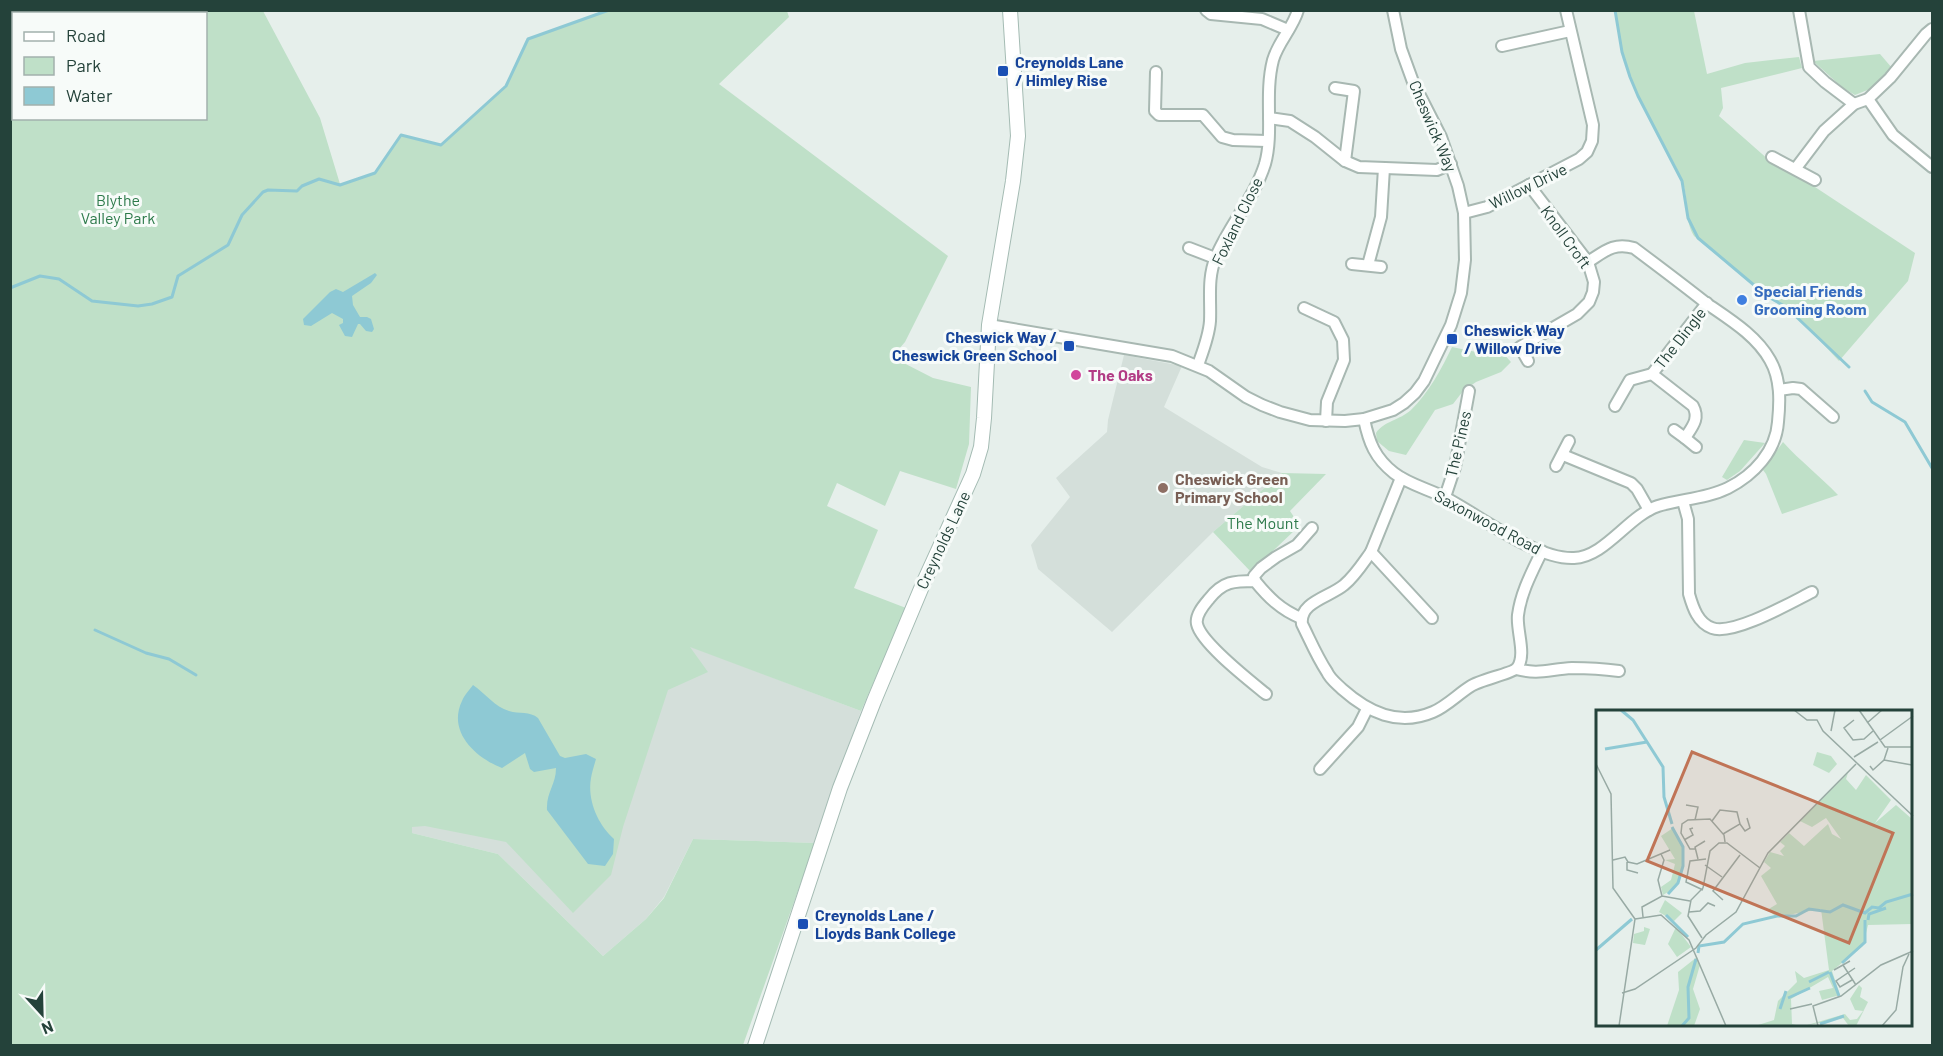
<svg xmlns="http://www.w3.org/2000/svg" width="1943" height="1056" viewBox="0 0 1943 1056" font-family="Barlow,sans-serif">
  <rect width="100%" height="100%" fill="#e6efeb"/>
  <g fill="#d4dfda">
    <path d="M1124,355L1182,366L1164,407L1262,467L1282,473L1213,532L1112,632L1038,569L1031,545L1070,497L1056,478L1107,432L1108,420Z"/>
    <path d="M689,646L861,711L815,843L693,839L664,897L646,919L603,956L498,854L412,833V661Z"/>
  </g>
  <g fill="#bfe0c8" fill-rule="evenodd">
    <path d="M10,11H263L320,118L340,184L375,173L401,135L442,145L506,86L528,39L609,11H787L789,17L719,84L948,256L905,342L892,357L933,378L971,387L969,444L956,489L900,471L885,506L837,483L827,506L878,530L854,588L906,608L861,711L690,647L708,672L668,690L623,827L611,875L573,913L506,842L425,826L412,827V833L498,854L603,956L646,919L664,898L693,839L815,843L743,1045H11ZM14,14H206V118H14Z"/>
    <path d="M1615,11H1694L1707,74L1745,63L1799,57L1802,68L1721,88L1723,108L1719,116L1770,161L1815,187L1915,253L1908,281L1839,361C1817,338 1796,311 1768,297L1694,236C1683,218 1690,197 1681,178C1669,150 1651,124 1638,96C1625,70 1618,39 1615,11Z"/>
    <path d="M1880,54L1892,68L1870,89L1855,95L1843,88L1813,61Z"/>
    <path d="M1452,347L1481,353L1500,350L1511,362L1501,372L1476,382L1463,391L1453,404L1435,410L1406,455L1389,451L1377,441L1376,433C1384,421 1400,420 1411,410C1428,394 1442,368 1452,347Z"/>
    <path d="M1744,440L1765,443L1740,471L1727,480L1722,477Z"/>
    <path d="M1783,442C1800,461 1820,476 1838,495L1782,514L1766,474L1763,470Z"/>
    <path d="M1282,473L1326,474L1290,511L1294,517L1295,530L1251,572L1213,532Z"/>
  </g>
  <g fill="#8ec9d4">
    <path d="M375,273L377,275L371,283L352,296L353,305L360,317H367L371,319L374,329L372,332L366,331L360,324H358L352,337L345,336L339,325L343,323V319L332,313L311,326L304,325L303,319L330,292L336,289L343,292Z"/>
    <path d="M473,685C485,693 495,707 509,711C519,714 530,711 538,718L560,756L565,758L586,754L596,759C594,766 592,772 591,778C587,800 598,825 614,839L613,854L605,866L588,864L547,810C546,792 556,785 556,768L534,772L530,769L525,753L502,768C476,758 447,732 462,701C464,696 469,690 473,685Z"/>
  </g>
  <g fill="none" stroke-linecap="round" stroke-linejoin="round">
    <g stroke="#8ec9d4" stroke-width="3">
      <path d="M1615,10L1622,52L1630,77L1638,96L1682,181L1688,218L1698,238L1767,296L1786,307L1849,367"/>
      <path d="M10,288L40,276L59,279L92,301L138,306L152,304L172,297L178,276L228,245L242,215L263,192L268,190L297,191L302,186L319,179L340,185L375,173L401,135L441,145L506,86L528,39L609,10"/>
      <path d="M1865,391L1872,402L1905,422L1932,468"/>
      <path d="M95,630L146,653L169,659L196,675"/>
    </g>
    <defs>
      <g id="street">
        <path d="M1206,10L1211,14L1262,19L1288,30"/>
        <path d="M1799,10L1809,67L1825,82L1854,104"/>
        <path d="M1502,46L1570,31"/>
        <path d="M1156,72L1155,111L1159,115H1203L1222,137L1233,140L1267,141"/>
        <path d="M1335,88L1354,91L1345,161"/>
        <path d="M1868,99L1893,135L1932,167"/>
        <path d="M1269,118L1290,121L1315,137L1345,161L1359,167L1437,170L1451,164"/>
        <path d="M1772,157L1815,180"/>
        <path d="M1796,168L1824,131L1854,104L1868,99L1890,78L1926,34L1932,29"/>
        <path d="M1464,213L1487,207L1579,159L1587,152L1592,141L1593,125L1566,10"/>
        <path d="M1189,248L1215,258"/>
        <path d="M1352,264L1381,267"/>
        <path d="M1368,265L1381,217L1384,168"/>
        <path d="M1304,308L1334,322L1343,340L1344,360L1327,402L1326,421"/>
        <path d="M989,325L1172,356L1209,371L1246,397L1262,405L1280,412L1310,420L1345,421L1364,419L1393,410L1404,403L1415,393L1424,381L1451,325L1461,293L1465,260L1464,213L1458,186L1441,137L1413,82L1401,49L1393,10"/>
        <path d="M1528,361L1520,347L1577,314L1589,302L1593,292L1594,282L1588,262L1529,185"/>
        <path d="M1198,365C1203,351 1209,336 1210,321C1211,300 1207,278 1216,257C1229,225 1254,199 1265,164C1274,132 1264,95 1273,60C1278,42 1293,28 1298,10"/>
        <path d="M1779,390L1793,388L1801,389L1833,417"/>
        <path d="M1615,406L1630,380L1652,374"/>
        <path d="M1364,419C1369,443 1375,458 1394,473C1408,484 1428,489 1444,497C1478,514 1535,560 1574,558C1605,557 1628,516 1658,506C1681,499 1706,499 1728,488C1754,475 1776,451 1778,422C1780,402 1781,379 1770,360C1756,335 1729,319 1706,303C1682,284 1658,266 1634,248C1613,242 1604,252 1588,262"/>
        <path d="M1674,430L1685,438C1692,427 1700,419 1693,406L1652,374L1707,303"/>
        <path d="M1685,438L1696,447"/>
        <path d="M1563,455L1631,483L1637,489L1649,510"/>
        <path d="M1556,466L1569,441"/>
        <path d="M1401,478L1371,552C1363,563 1355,576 1344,585C1330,597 1299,602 1302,624C1310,640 1317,657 1327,672C1330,679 1337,684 1342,689C1368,712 1398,727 1433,712C1447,706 1458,694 1471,686C1480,680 1513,673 1517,668C1527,655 1516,630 1518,615C1521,592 1532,572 1542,551"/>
        <path d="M1445,497L1455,467L1469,391"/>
        <path d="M1683,501L1688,519L1689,594C1693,608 1698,623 1712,628C1733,636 1792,602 1812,592"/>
        <path d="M1371,552L1432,618"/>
        <path d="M1255,581L1254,576L1261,568L1276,557L1297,545L1312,528"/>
        <path d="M1516,669C1539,675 1550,669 1572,668C1588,668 1604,669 1619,671"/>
        <path d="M1266,694C1249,680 1201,643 1197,624C1195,615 1204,605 1209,599C1223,581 1234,581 1255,581C1268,597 1281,610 1301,618"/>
        <path d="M1320,769L1358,727L1367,709"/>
      </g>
      <path id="secondary" d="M755,1046L840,788L874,701L923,584L973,474L981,447L984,418L989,325L1013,181L1018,136L1010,10"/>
    </defs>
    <use href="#street" stroke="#a8b8b2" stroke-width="14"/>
    <use href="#secondary" stroke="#a4bbb3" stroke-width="16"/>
    <use href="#street" stroke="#fff" stroke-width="10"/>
    <use href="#secondary" stroke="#fff" stroke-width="14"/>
  </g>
  <g fill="#1a4fb4" stroke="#f7fbf9" stroke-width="2">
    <rect x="997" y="65" width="12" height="12" rx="3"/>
    <rect x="1446" y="333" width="12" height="12" rx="3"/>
    <rect x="1063" y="340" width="12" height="12" rx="3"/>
    <rect x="797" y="918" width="12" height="12" rx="3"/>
  </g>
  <circle fill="#3f7fe0" stroke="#f7fbf9" stroke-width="2" cx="1742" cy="300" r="6"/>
  <circle fill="#d1479c" stroke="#f7fbf9" stroke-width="2" cx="1076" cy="375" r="6"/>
  <circle fill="#8d6e63" stroke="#f7fbf9" stroke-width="2" cx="1163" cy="488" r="6"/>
  <g text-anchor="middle" stroke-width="6" stroke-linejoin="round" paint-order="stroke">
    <g font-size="16" font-weight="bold" fill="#164399" stroke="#f7fbf9" text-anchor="start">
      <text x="1015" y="68">Creynolds Lane<tspan x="1015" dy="18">/ Himley Rise</tspan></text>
      <text x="1464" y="336">Cheswick Way<tspan x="1464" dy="18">/ Willow Drive</tspan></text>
      <text x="1057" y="343" text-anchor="end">Cheswick Way /<tspan x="1057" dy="18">Cheswick Green School</tspan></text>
      <text x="815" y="921">Creynolds Lane /<tspan x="815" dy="18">Lloyds Bank College</tspan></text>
    </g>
    <g font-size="16" fill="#24423a" stroke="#f7fbf9">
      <text transform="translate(1433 126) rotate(67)" y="6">Cheswick Way</text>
      <text transform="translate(1528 186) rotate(-26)" y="6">Willow Drive</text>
      <text transform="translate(1237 221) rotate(-64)" y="6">Foxland Close</text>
      <text transform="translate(1566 237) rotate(54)" y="6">Knoll Croft</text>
      <text transform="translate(1680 338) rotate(-52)" y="6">The Dingle</text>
      <text transform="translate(1458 444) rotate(-77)" y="6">The Pines</text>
      <text transform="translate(1488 522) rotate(28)" y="6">Saxonwood Road</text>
      <text transform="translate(943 540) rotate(-65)" y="6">Creynolds Lane</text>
    </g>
    <g font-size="16" fill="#2d7a4b" stroke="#f7fbf9">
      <text x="118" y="206">Blythe<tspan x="118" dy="18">Valley Park</tspan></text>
      <text x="1263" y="529">The Mount</text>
    </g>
    <g font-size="16" font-weight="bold" fill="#366cbe" stroke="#f7fbf9" text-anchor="start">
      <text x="1754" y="297">Special Friends<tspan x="1754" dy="18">Grooming Room</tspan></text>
    </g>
    <g font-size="16" font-weight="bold" fill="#b23c85" stroke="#f7fbf9" text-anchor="start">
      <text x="1088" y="381">The Oaks</text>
    </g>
    <g font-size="16" font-weight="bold" fill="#785e54" stroke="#f7fbf9" text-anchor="start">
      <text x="1175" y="485">Cheswick Green<tspan x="1175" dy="18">Primary School</tspan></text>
    </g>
  </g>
  <g transform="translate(1596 710)">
    <rect width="316" height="316" fill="#e6efeb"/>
    <path d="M221,42L235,46L241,54L233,63L217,55ZM252,63L250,69L260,80L270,65L295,90L279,113L300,95L316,109V214L272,215L267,236L236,261L244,285L226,290L223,281L237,278L232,267L195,289L196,314L204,316H159L178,310L182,291L201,272L199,261L208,268L233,260L225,199L181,207L171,200L181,194L165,166L175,158L168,152L174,142L188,146L184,141L189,136L184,132L193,123L208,136L232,114L236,124L245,129L230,108L216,117L204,111ZM77,118L87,137V159L80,177L67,185L65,177L75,170L79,154L69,150L79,149L65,126ZM69,190L86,203L78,211L63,202ZM48,217L54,219L49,235L37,233L38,224L48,221ZM80,217L95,237L81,247L72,234ZM101,247L104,255L97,279L104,299L98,316H71L83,280L82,262ZM263,275L266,278L264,287L272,292L260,316H253L247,308L208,316L249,304L254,310L261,309L267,301L259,300L254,289Z" fill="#bfe0c8"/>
    <path fill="none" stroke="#8ec9d4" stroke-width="3" d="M25,0L37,10L67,57L68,87L76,114M9,39L51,32M72,184L82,173L87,156V137L76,117M70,205L92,227M272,210L273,204L290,198M0,240L36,209M102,243L103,236L128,232L147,214L181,206H200L213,199L234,202L247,195L269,203L276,197L283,198L290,192L317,184M246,253L269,232V210M234,262L243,286M213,272L233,262M192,288L214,278M184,299L190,281M224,314L248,306M86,316L93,308L92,277L100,249"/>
    <path fill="none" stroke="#98aaa4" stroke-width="1.5" d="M198,0L211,10H221L227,21L317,106M263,0L289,37H317M258,10L248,18L257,30L268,29L277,21M271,13L286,0M235,21L239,0M284,30L317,6M258,47L282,32M288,50L316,55M0,54L15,84L17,178L39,209L23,316M274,56L277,60L288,50L292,38M90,95L102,97L99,110M116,111L124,100L141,102L144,114L127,124M144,114L149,121L154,118L151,108M88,130L97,125L94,119L97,118M99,139H94L85,123L86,114L92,110L114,109L128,125L129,132M65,144L68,150L62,170L66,186M102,149L99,137L109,131M17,150L29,147L32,152L41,154L74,140M31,152V160L42,163M109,155L126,167M107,180L90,172L94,151L110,149M127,190L117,181L144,145M93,202L104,201L112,193L119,196M47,207L46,197L66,186L94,191M39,209L65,205L93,230L130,316M106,228L92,206L95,190L107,178L114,141L123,133H131L164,158M247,255L260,275M238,260L254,251M256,270L244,277L240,271L259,258M26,283L39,279L100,238L110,225L140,202L172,143L260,54M194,299L216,294M222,316L217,296L245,286L285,255L317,241M286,316L300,300L307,257L313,244"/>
    <path fill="#c07456" fill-opacity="0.15" stroke="#c07456" stroke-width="3" d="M96,42L297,123L253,233L51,151Z"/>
    <rect width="316" height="316" fill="none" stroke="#24423a" stroke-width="3"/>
  </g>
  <rect width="1943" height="1056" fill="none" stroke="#24423a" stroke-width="24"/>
  <rect x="12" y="12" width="195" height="108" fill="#f7fbf9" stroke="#a3b1ad" stroke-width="1.5"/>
  <rect x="24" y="32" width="30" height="9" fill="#ffffff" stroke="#a3b1ad" stroke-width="1.5"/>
  <text x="66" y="42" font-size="18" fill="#24423a">Road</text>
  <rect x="24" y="57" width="30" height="18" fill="#bfe0c8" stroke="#a3b1ad" stroke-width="1.5"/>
  <text x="66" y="72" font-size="18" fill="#24423a">Park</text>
  <rect x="24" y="87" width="30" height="18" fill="#8ec9d4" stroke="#a3b1ad" stroke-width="1.5"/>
  <text x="66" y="102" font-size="18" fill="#24423a">Water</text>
  <g transform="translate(42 1014) rotate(158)" stroke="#f7fbf9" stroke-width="4.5" paint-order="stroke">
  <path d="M0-4.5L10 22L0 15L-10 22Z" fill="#24423a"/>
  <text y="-9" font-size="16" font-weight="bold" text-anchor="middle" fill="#24423a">N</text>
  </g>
</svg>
